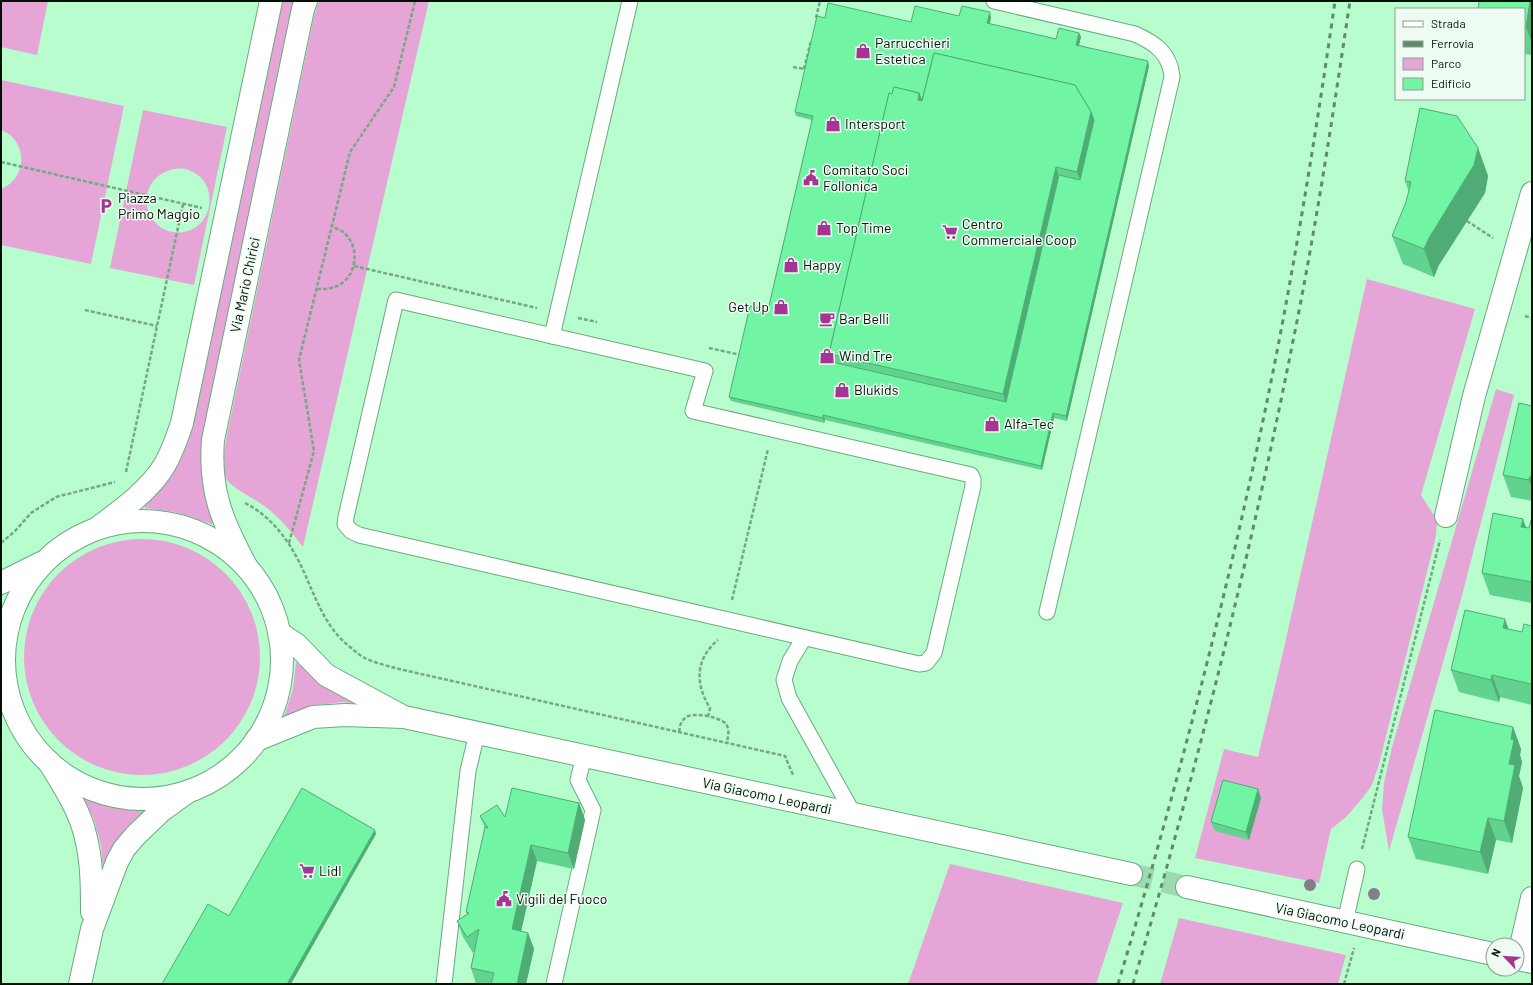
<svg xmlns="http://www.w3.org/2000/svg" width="1533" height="985" viewBox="0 0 1533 985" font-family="Barlow,sans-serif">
  <rect width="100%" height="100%" fill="#b8fdce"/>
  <g fill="#e5a6d7" fill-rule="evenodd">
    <path d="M1,1H48L37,55L1,47Z"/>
    <path d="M281,1H296L202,460C202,482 207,501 214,522L212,524L175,512L145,508L144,506C167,485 181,461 191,433Z"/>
    <path d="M319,1H429L303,547C290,530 278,515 260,503C250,496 235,490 227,480C220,470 225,447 227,435L314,16Z"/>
    <path d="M1,80L124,106L91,264L1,245V189C7,186 12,183 16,177C27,161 20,136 1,130Z"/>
    <path d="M143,110L227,127L194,285L110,268ZM173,169C176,169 181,168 185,169C224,178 214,238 173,232C164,231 156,225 151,217C142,203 147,183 161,174C164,172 169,171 173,169Z"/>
    <path d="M1367,279L1475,309L1421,495L1437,520L1436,536L1379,764L1372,785L1361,800L1345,818L1331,829L1319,883L1195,858L1224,749L1258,757L1281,661Z"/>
    <path d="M1496,389L1514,395L1460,603L1389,851L1382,809L1384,783L1392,747Z"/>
    <circle cx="142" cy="657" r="118"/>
    <path d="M296,662L327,687L365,705L343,702L316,705L284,717L293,689Z"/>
    <path d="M81,795L109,804L145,809L125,833L104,878L101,845L94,820Z"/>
    <path d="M950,864L1123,903L1096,984H908Z"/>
    <path d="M1179,918L1346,955L1338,984H1160Z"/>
  </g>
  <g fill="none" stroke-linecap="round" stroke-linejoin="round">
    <path stroke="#9cdab0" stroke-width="22" stroke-dasharray="22 11" stroke-linecap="butt" d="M1131,874L1187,887"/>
    <defs>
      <g id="service">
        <path d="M994,1L1135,34C1155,43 1170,53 1172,77L1047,612"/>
        <path d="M396,300L705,371L693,411L971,475L973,479V486L934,653L926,663L919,664L359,535L351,531L345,524L346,517Z"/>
        <path d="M552,336L630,1"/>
        <path d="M804,638L790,661L784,680L789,698L854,815"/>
        <path d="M1345,922L1357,869"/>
        <path d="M444,984L468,771L477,733"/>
        <path d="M554,984L593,810L578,780L584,756"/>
      </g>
      <g id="minor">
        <path d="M1446,516L1474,396L1532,193"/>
        <path d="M96,529C119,512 149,491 164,466C172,453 177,438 182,423L271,1"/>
        <path d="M246,566C222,521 209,491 213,440L303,9L306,1"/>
        <path d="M1518,959L1532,898"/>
      </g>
      <g id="tertiary">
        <path d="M49,762C63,785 79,809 85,834C92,860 92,886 92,912"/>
        <path d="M80,984L92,929L117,862L124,849L135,836L161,811L186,793"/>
      </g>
      <g id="secondary">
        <circle cx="143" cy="660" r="139"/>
        <path d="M1,583L41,563"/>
        <path d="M279,633L297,645L326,675L400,715"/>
        <path d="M256,740L313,717L345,715L404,717L1131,874"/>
        <path d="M1187,887L1493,954"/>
        <path d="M1517,959L1532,962"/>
      </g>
    </defs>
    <use href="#service" stroke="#68ab7f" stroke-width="17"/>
    <use href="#minor" stroke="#68ab7f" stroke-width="24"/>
    <use href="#tertiary" stroke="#68ab7f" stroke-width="24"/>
    <use href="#secondary" stroke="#68ab7f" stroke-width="24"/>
    <g stroke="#75a885" stroke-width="2.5" stroke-dasharray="4 2" stroke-linecap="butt">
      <path d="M816,18L820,1"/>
      <path d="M793,67L805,69"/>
      <path d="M804,69L811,41"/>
      <path d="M1,162L202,208"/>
      <path d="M1467,221L1493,238"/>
      <path d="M354,266L537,308"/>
      <path d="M317,289C325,289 332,289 339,285C358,275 360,245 343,232C340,230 335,228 332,226"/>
      <path d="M85,310L157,326"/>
      <path d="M1525,316L1532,318"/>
      <path d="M578,318L597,322"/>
      <path d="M709,348L741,355"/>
      <path d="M126,472L183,204"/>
      <path d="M245,503C276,519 294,548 307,579C318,604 328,630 350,647C355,651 360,656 365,658C375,663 388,666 399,669L785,756L793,775"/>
      <path d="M1,543L15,531L31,513L56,497L115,482"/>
      <path d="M289,543L314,451L299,360L350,152L394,87L415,1"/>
      <path d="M732,600L768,449"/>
      <path d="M708,717L710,708C695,684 695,659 718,640"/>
      <path d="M679,732C680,727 680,722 685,718C692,711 720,717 726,724C730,730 728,736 727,742"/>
      <path d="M1362,849L1440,540"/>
      <path d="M1344,984L1354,948"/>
    </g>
    <use href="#service" stroke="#fff" stroke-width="15"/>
    <use href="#minor" stroke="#fff" stroke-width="22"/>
    <use href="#tertiary" stroke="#fff" stroke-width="22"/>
    <use href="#secondary" stroke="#fff" stroke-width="22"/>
    <g stroke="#5f8b6c" stroke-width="3" stroke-dasharray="5 5" stroke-linecap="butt">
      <path d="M1118,984C1182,771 1238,554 1280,336C1301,225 1319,113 1335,1"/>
      <path d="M1133,984C1196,772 1250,558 1293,341C1316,228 1333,114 1350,1"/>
    </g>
  </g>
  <g fill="#837f87">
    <circle cx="1310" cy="885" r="6"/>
    <circle cx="1374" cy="894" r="6"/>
  </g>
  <g fill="#61d38e">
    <path d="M1479,1H1532V55L1524,54V9Z"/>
    <path d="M991,17L990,24L1056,39L1079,33L1081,37L1079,45L1149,66L1067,421L1054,418L1042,470L825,420L824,423L731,401L729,397L768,310L812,120L796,116L795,112L825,18L911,22Z"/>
    <path d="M1478,148L1488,176L1485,193L1439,265L1434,277L1403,264L1392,236L1406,202L1409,192L1405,181Z"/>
    <path d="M1532,406V501L1511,497L1503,475Z"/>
    <path d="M1532,520V603L1490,595L1482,573L1526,528H1529Z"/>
    <path d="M1532,626V705L1500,697L1499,702L1459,692L1451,670L1509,629L1522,632Z"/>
    <path d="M1513,727L1521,749L1520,755L1522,762L1519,776L1523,788L1512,843L1496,840L1488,874L1416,859L1408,837Z"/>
    <path d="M1261,798L1249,840L1215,831L1211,822Z"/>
    <path d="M579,803L585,820L574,869L537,861L521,931L528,933L534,949L526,984H476L471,968L474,952L473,953L463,937L457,921L467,914L466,912L485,828L480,816L505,817Z"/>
  </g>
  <g fill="#4fac74">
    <path d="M1530,1L1532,7V43L1526,27Z"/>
    <path d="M990,12L991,17L989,27L987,23Z"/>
    <path d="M1079,33L1081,37L1078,49L1076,45Z"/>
    <path d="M1148,61L1149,66L1067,421L1066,416Z"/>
    <path d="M919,93L924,105L918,100Z"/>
    <path d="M1091,112L1096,124L1082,184L1077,172Z"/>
    <path d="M1478,148L1488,176L1485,193L1439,265L1434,277L1424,249L1429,238Z"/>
    <path d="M1056,167L1060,180L1007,407L1003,394Z"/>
    <path d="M1053,413L1054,418L1042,470L1041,466Z"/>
    <path d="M823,415L825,420L824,423L823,418Z"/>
    <path d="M1530,476L1532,481V488L1529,480Z"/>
    <path d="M1523,519L1531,541L1521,527Z"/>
    <path d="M1505,619L1513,641L1503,628Z"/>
    <path d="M1492,675L1500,697L1499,702L1491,680Z"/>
    <path d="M1513,727L1521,749L1520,755L1522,762L1519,776L1523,788L1512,843L1504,821L1509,764L1511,739Z"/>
    <path d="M1258,789L1261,798L1249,840L1246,832Z"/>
    <path d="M579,803L585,820L574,869L568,853Z"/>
    <path d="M1488,818L1496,840L1488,874L1480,852Z"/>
    <path d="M375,830L376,834L291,984H287Z"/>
    <path d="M531,845L537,861L518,945L512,929Z"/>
    <path d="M528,933L534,949L526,984H517Z"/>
  </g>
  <g fill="#71f5a5" stroke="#4fac74" fill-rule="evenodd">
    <path d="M1479,1H1530L1526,27H1524V9H1478Z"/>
    <path d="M828,3L911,22L915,6L959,16L962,6L990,12L987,23L1056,39L1059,28L1079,33L1076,45L1148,61L1066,416L1053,413L1041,466L823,415V418L729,397L750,306L768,310L813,116L795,112L817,16L825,18ZM934,53L1075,85L1091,112L1094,120L1080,180L1059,175L1006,402L832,362L829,354L889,93L892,94L894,87L919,93L922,101Z"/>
    <path d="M934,53L1075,85L1091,112L1077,172L1056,167L1003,394L829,354L889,93L892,94L894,87L919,93L918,100L922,101Z"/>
    <path d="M1420,108L1457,116L1478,148L1474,165L1429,238L1424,249L1392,236L1406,202L1411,182L1405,181Z"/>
    <path d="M1519,403L1532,406V477L1530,476L1529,480L1503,475Z"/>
    <path d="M1493,513L1523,519L1521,527L1529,528L1531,520H1532V582L1482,573Z"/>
    <path d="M1465,610L1505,619L1503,628L1522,632L1524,624L1532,626V680L1531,684L1492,675L1491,680L1451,670Z"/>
    <path d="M1435,710L1513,727L1511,739L1514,740L1509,764L1515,765L1504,821L1488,818L1480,852L1408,837Z"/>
    <path d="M1223,780L1258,789L1246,832L1211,822Z"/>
    <path d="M302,788L375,830L287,984H162L208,904L229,916Z"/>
    <path d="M512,788L579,803L568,853L531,845L512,929L528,933L517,984H491L494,973L471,968L479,929L467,937L457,921L469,913L466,912L485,827L488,828L480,816L497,805L505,817Z"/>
  </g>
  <defs>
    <symbol id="shop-bare" viewBox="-9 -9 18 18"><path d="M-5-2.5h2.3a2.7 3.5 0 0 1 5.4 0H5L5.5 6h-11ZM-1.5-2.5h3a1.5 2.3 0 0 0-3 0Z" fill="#a43593" stroke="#eefbf2" stroke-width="2.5" paint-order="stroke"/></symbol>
    <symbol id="civic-bare" viewBox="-9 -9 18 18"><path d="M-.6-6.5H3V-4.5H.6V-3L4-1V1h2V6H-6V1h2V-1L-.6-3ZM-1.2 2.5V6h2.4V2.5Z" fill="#a43593" stroke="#eefbf2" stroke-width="2.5" paint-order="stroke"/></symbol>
    <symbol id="parking-bare" viewBox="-9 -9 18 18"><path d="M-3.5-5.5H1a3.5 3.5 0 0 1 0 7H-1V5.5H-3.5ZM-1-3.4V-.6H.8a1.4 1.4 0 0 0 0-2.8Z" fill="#a43593" stroke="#eefbf2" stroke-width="2.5" paint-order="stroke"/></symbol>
    <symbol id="supermarket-bare" viewBox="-9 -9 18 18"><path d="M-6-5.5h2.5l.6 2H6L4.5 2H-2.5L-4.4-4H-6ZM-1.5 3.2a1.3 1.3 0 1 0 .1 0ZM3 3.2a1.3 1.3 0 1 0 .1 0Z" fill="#a43593" stroke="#eefbf2" stroke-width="2.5" paint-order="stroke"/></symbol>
    <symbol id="cafe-bare" viewBox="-9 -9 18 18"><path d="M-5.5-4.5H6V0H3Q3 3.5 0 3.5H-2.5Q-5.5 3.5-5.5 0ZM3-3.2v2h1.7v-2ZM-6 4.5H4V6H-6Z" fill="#a43593" stroke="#eefbf2" stroke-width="2.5" paint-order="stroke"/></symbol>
  </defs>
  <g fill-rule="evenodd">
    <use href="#shop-bare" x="852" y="40" width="22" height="22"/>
    <use href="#shop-bare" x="822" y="113" width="22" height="22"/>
    <use href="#civic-bare" x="800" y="167" width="22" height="22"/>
    <use href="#parking-bare" x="95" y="195" width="22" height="22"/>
    <use href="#shop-bare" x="813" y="217" width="22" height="22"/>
    <use href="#supermarket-bare" x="939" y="221" width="22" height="22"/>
    <use href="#shop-bare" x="780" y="254" width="22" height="22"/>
    <use href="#shop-bare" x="770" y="296" width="22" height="22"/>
    <use href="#cafe-bare" x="816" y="308" width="22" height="22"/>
    <use href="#shop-bare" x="816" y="345" width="22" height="22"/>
    <use href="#shop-bare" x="831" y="379" width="22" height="22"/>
    <use href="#shop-bare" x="981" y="413" width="22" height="22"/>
    <use href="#supermarket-bare" x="296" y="860" width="22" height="22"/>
    <use href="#civic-bare" x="493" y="888" width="22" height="22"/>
  </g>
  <g text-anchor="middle" stroke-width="3" stroke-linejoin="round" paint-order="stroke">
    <g font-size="14" fill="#001104" stroke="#eefbf2" text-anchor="start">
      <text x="875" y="48">Parrucchieri<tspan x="875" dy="16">Estetica</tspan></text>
      <text x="845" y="129">Intersport</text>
      <text x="823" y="175">Comitato Soci<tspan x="823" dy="16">Follonica</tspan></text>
      <text x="118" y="203">Piazza<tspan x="118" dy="16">Primo Maggio</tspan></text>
      <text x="962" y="229">Centro<tspan x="962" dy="16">Commerciale Coop</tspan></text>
      <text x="836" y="233">Top Time</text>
      <text x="803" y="270">Happy</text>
      <text x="769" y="312" text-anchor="end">Get Up</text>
      <text x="839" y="324">Bar Belli</text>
      <text x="839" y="361">Wind Tre</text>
      <text x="854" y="395">Blukids</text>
      <text x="1004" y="429">Alfa-Tec</text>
      <text x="319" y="876">Lidl</text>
      <text x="516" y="904">Vigili del Fuoco</text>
    </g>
    <g font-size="14" fill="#001104" stroke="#eefbf2">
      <text transform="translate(245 285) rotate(-78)" y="5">Via Mario Chirici</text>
      <text transform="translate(767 796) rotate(12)" y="5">Via Giacomo Leopardi</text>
      <text transform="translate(1340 921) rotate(12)" y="5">Via Giacomo Leopardi</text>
    </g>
  </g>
  <rect width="1533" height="985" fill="none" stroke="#001104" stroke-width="4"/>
  <rect x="1395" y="8" width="130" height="92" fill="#eefbf2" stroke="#8f9d93"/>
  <rect x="1403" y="21" width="20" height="6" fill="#ffffff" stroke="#8f9d93"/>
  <text x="1431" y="28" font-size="12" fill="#001104">Strada</text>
  <rect x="1403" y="41" width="20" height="6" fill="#5f8b6c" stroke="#8f9d93"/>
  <text x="1431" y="48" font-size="12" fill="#001104">Ferrovia</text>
  <rect x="1403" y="58" width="20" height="12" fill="#e5a6d7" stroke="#8f9d93"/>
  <text x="1431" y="68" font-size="12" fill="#001104">Parco</text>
  <rect x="1403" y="78" width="20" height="12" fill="#71f5a5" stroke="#8f9d93"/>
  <text x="1431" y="88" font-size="12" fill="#001104">Edificio</text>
  <g transform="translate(1505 957) rotate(295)"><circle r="19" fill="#eefbf2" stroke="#8f9d93"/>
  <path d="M0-3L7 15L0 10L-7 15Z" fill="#a43593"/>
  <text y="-6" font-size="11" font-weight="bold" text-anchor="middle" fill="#001104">N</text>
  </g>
</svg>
